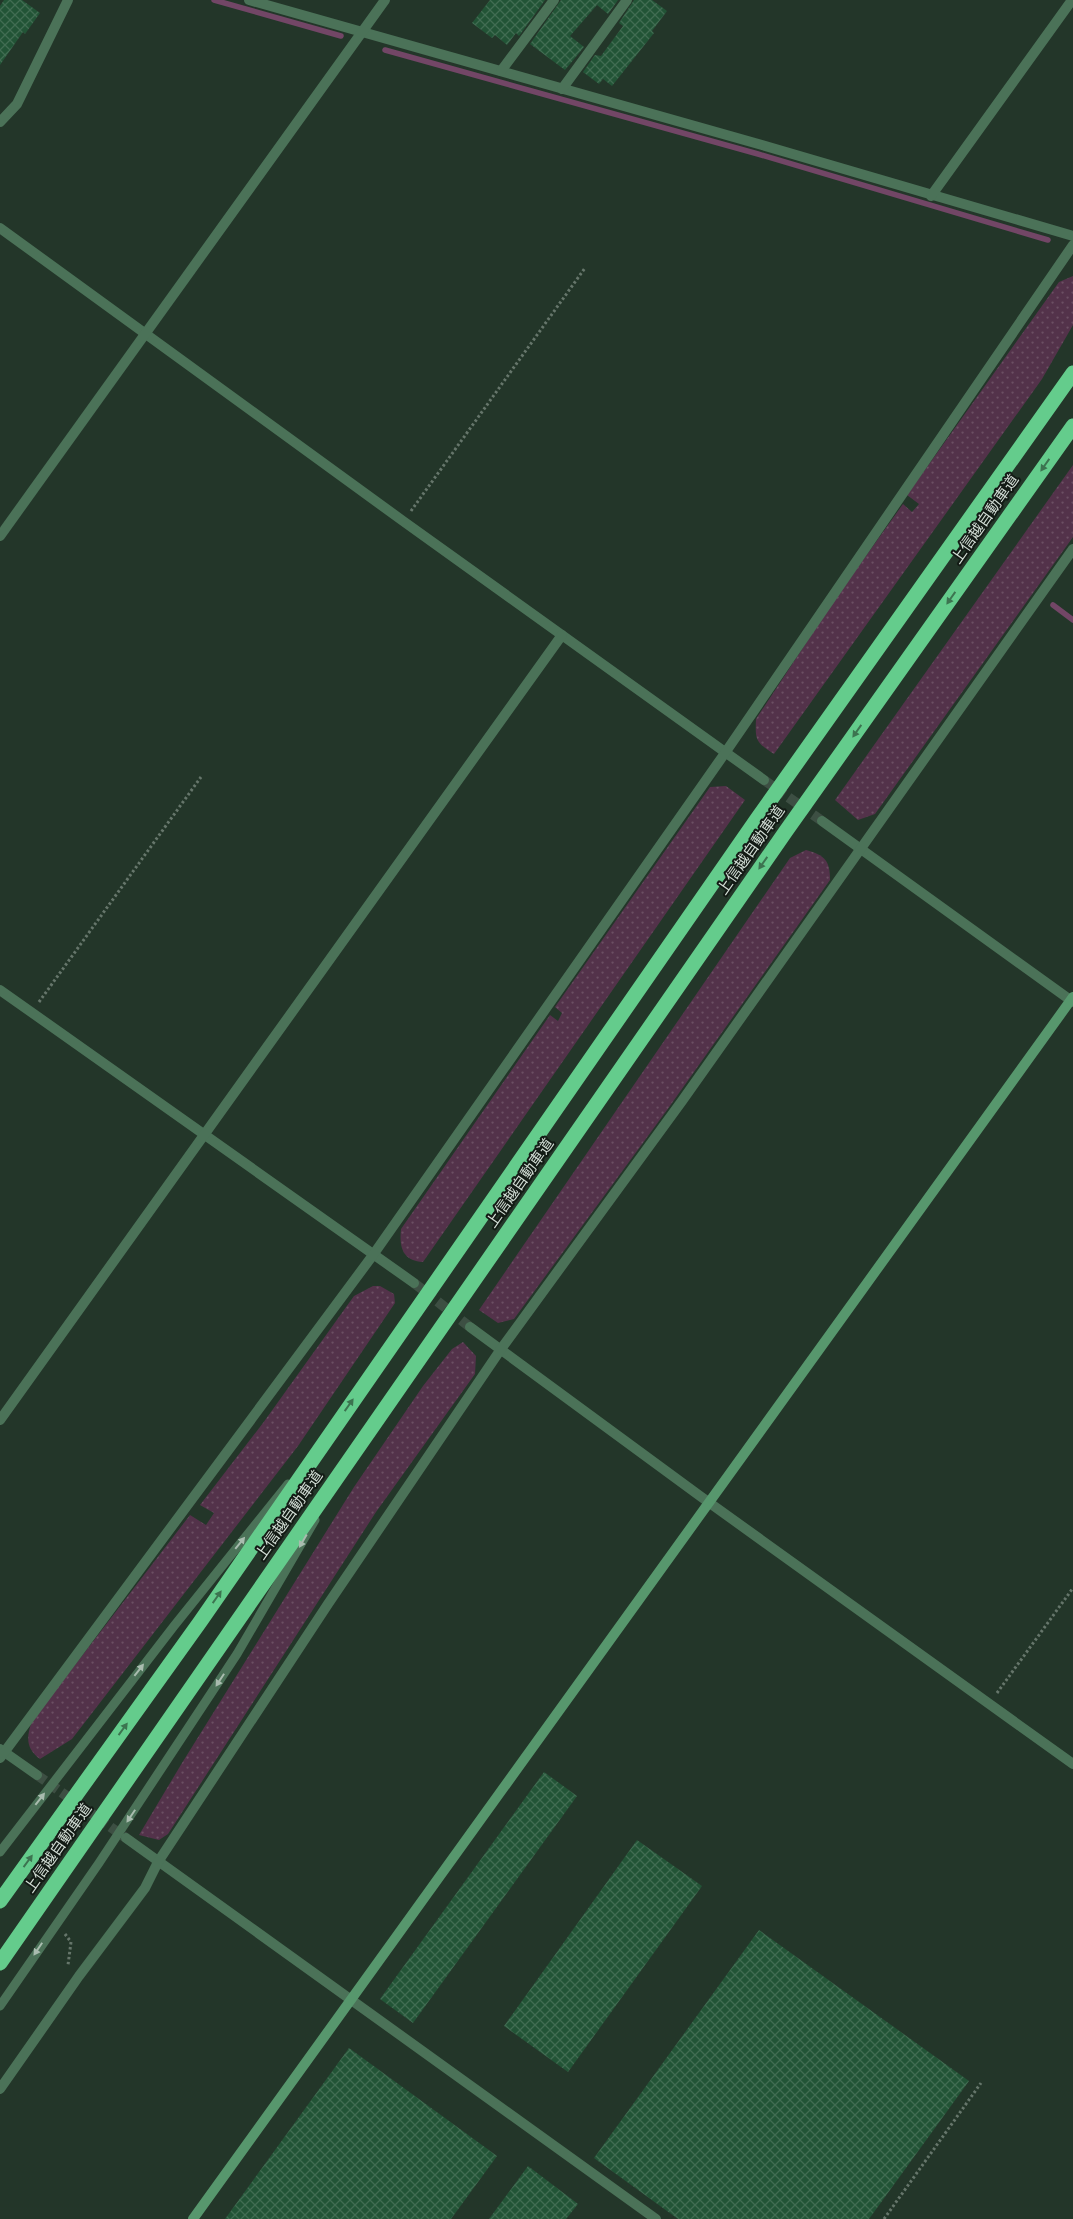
<svg xmlns="http://www.w3.org/2000/svg" width="1073" height="2219" viewBox="0 0 1073 2219" font-family="'Sofia Sans Condensed','Noto Sans JP',sans-serif">
  <defs>
    <pattern id="grass-dots" width="8" height="8" patternUnits="userSpaceOnUse" patternTransform="scale(1.25)"><rect width="8" height="8" fill="#53324a"/><path d="M2 2h.1M6 6h.1" fill="none" stroke="#6b4f63" stroke-width="1.8" stroke-linecap="round"/></pattern>
    <pattern id="building-cross-hatch" width="8" height="8" patternUnits="userSpaceOnUse" patternTransform="scale(1.25)"><rect width="8" height="8" fill="#225436"/><path d="M0 0l8 8M0 8l8-8" fill="none" stroke="#416c52"/></pattern>
  </defs>
  <rect width="100%" height="100%" fill="#233629"/>
  <g fill="url(#grass-dots)">
    <path d="M1073,276V325L1042,379L774,754C756,742 755,741 756,719L833,602L903,504L912,512L919,504L907,495L1059,282Z"/>
    <path d="M1073,465V537L875,814L858,820L835,800Z"/>
    <path d="M726,786L745,800L423,1262C403,1261 399,1248 401,1229L550,1015L558,1021L562,1013L555,1007L710,787Z"/>
    <path d="M806,850C825,855 830,861 830,880L667,1110L514,1319L498,1323L479,1310L790,858Z"/>
    <path d="M373,1286H380L394,1294L395,1303L298,1446L72,1739L40,1759C26,1748 26,1738 32,1721L190,1515L206,1525L214,1513L200,1505L263,1423L354,1296Z"/>
    <path d="M463,1342L476,1356L475,1374L376,1512L168,1834L159,1840L139,1835L182,1763L354,1487L423,1386L452,1349Z"/>
  </g>
  <g fill="none" stroke-linecap="round" stroke-linejoin="round">
    <g stroke="#724666" stroke-width="5.5">
      <path d="M214,0L341,36"/>
      <path d="M385,50L758,154L1048,240"/>
      <path d="M1053,605L1073,620"/>
    </g>
  </g>
  <g fill="url(#building-cross-hatch)">
    <path d="M4,0H22L40,13L25,34L23,32L0,65V6Z"/>
    <path d="M490,0H545L519,36L516,33L507,45L495,35L492,38L472,23Z"/>
    <path d="M561,0H618L608,14L597,5L570,36L584,47L565,70L530,44Z"/>
    <path d="M634,0H652L667,11L652,31L654,33L612,86L603,79L599,84L583,72L595,55L601,56L623,26L619,23Z"/>
    <path d="M544,1772L577,1796L413,2023L380,1999Z"/>
    <path d="M637,1840L702,1886L568,2072L504,2026Z"/>
    <path d="M759,1930L969,2081L869,2219H678L594,2158Z"/>
    <path d="M349,2048L497,2156L451,2219H225Z"/>
    <path d="M528,2166L578,2204L566,2219H489Z"/>
  </g>
  <g fill="none" stroke-linecap="round" stroke-linejoin="round">
    <g stroke="#3d4f43" stroke-width="10" stroke-dasharray="10 5" stroke-linecap="butt">
      <path d="M764,780L822,821"/>
      <path d="M414,1283L470,1327"/>
      <path d="M37,1775L126,1838"/>
    </g>
    <g stroke="#66766b" stroke-width="3" stroke-dasharray="2.5 2.5" stroke-linecap="butt">
      <path d="M411,511L585,268"/>
      <path d="M39,1002L201,777"/>
      <path d="M997,1693L1073,1588"/>
      <path d="M65,1934L71,1942L68,1965"/>
      <path d="M884,2219L981,2083"/>
    </g>
    <g stroke="#4b7258" stroke-width="9">
      <path d="M0,1852L174,1626L288,1484"/>
      <path d="M0,2006L99,1863L237,1654L315,1520"/>
    </g>
    <g stroke="#4b7258" stroke-width="10">
      <path d="M249,0L762,145L1073,236"/>
      <path d="M501,71L554,0"/>
      <path d="M562,89L627,0"/>
      <path d="M0,122L17,104L68,0"/>
      <path d="M931,196L1072,0"/>
      <path d="M0,228L403,521L764,780"/>
      <path d="M0,536L385,0"/>
      <path d="M822,821L1073,1002"/>
      <path d="M0,990L414,1283"/>
      <path d="M470,1327L700,1496L1073,1764"/>
      <path d="M0,1420L562,635"/>
      <path d="M0,1749L37,1775"/>
      <path d="M0,1758L373,1255L725,753L1073,245"/>
      <path d="M126,1838L656,2219"/>
      <path d="M0,2089L79,1976L145,1888L158,1862L328,1604L501,1349L682,1101L1073,549"/>
    </g>
    <path stroke="#57976d" stroke-width="10" d="M193,2219L1073,997"/>
    <g stroke="#64cc8c" stroke-width="15">
      <path d="M0,1901L200,1622L757,819L1073,373"/>
      <path d="M0,1963L786,831L1073,426"/>
    </g>
  </g>
  <defs><path id="oneway-solid" d="M-6-.8H1V-3.2L6.5 0L1 3.2V.8H-6Z" transform="scale(1.25)"/></defs>
  <g fill="#3c7450">
    <use href="#oneway-solid" transform="translate(1045 465) rotate(125)"/>
    <use href="#oneway-solid" transform="translate(951 598) rotate(125)"/>
    <use href="#oneway-solid" transform="translate(857 731) rotate(125)"/>
    <use href="#oneway-solid" transform="translate(763 863) rotate(125)"/>
    <use href="#oneway-solid" transform="translate(349 1405) rotate(-55)"/>
    <use href="#oneway-solid" transform="translate(217 1597) rotate(-55)"/>
    <use href="#oneway-solid" transform="translate(123 1729) rotate(-54)"/>
    <use href="#oneway-solid" transform="translate(28 1861) rotate(-54)"/>
  </g>
  <g fill="#a9bcaf">
    <use href="#oneway-solid" transform="translate(303 1541) rotate(120)"/>
    <use href="#oneway-solid" transform="translate(240 1543) rotate(-51)"/>
    <use href="#oneway-solid" transform="translate(139 1670) rotate(-52)"/>
    <use href="#oneway-solid" transform="translate(220 1680) rotate(123)"/>
    <use href="#oneway-solid" transform="translate(40 1799) rotate(-52)"/>
    <use href="#oneway-solid" transform="translate(131 1816) rotate(124)"/>
    <use href="#oneway-solid" transform="translate(38 1949) rotate(124)"/>
  </g>
  <g text-anchor="middle" stroke-width="4" stroke-linejoin="round" paint-order="stroke">
    <g font-size="15" fill="#d1dcd4" stroke="#131b15">
      <text transform="translate(985 519) rotate(-55)" y="5">上信越自動車道</text>
      <text transform="translate(751 850) rotate(-55)" y="5">上信越自動車道</text>
      <text transform="translate(520 1183) rotate(-55)" y="5">上信越自動車道</text>
      <text transform="translate(289 1515) rotate(-55)" y="5">上信越自動車道</text>
      <text transform="translate(58 1848) rotate(-55)" y="5">上信越自動車道</text>
    </g>
  </g>
</svg>
